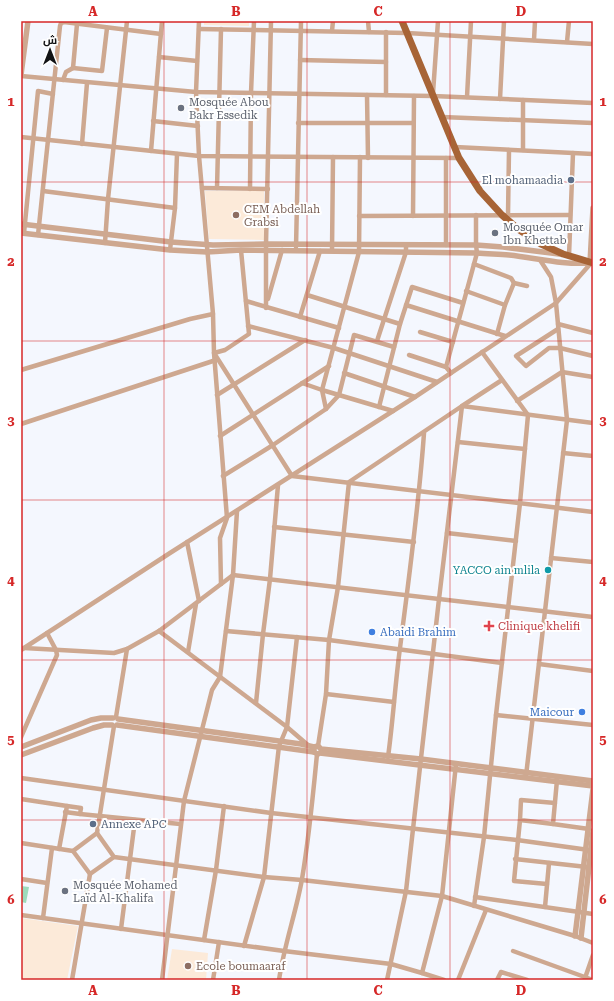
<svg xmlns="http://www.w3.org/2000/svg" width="614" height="1001" viewBox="0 0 614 1001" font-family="'Roboto Serif',Cairo,serif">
  <rect width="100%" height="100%" fill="#f4f7fe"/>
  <g fill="#fcead9">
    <path d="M204,21H249V26L204,25Z"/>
    <path d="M205,191H264V240L209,239Z"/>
    <path d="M21,918L78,926L67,980H36L21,978Z"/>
    <path d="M172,949L208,953L206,980H167Z"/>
  </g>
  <path fill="#9ddbbc" d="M21,886L29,887L26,903L21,902Z"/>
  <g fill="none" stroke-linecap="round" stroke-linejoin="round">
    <g stroke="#cea890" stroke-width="4.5">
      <path d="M199,21L196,92L199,156L213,314L214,353L227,518L220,538L221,584"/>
      <path d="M368,21L369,32"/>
      <path d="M77,24L73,68L102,71L107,28"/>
      <path d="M199,29L407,33L593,44"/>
      <path d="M332,31L333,21"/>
      <path d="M534,40L535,21"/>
      <path d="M567,42L569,21"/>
      <path d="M159,57L197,61"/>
      <path d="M300,60L386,62"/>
      <path d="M21,76L196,92L433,96L593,103"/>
      <path d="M63,80L66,72L73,68"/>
      <path d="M433,93L438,21"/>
      <path d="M367,95L368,158"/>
      <path d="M386,95V32"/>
      <path d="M467,97L471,21"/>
      <path d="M500,99L504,21"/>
      <path d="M442,117L593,123"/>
      <path d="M153,121L198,126"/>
      <path d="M298,123H413"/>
      <path d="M21,137L199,156L459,158"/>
      <path d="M82,144L87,83"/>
      <path d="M455,147L593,154"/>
      <path d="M523,150V100"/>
      <path d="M151,151L162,21"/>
      <path d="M446,158V245"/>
      <path d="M202,188L268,189"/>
      <path d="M217,188L221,29"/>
      <path d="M250,189L251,93L254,21"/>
      <path d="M43,191L175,208"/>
      <path d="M508,215L509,150"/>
      <path d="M359,216L570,215"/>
      <path d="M413,216L414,96"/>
      <path d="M24,233L38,91L53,94"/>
      <path d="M38,235L60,26L61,23L64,22L161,34"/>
      <path d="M105,243L108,199L127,21"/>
      <path d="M296,247L301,21"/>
      <path d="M170,250L175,208L177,154"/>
      <path d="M241,250L249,334L225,350L214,353L292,476L593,512"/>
      <path d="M332,251L333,157"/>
      <path d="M569,256L573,153"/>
      <path d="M474,264L511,278L514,283L527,286"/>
      <path d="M466,291L505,305"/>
      <path d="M307,295L400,324"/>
      <path d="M268,299L282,250"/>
      <path d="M246,301L339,328"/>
      <path d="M406,305L505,336"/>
      <path d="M266,308V244L271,21"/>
      <path d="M300,317L320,251"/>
      <path d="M558,324L593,333"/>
      <path d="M248,326L334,348L437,382"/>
      <path d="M558,329L516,356L526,366L549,348H560L593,356"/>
      <path d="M420,332L453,342"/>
      <path d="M497,334L505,305L514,283"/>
      <path d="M377,341L406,252V245"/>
      <path d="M409,355L446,367L451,373"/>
      <path d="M446,367L477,253L476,245V215"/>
      <path d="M21,370L190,319L213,314"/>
      <path d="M344,373L415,397"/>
      <path d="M302,383L322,390L393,411"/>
      <path d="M217,395L305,340"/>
      <path d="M517,401L562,372L593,377"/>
      <path d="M379,407L400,324L412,287L463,303"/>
      <path d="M326,409L322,390L359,252L360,157"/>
      <path d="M21,424L216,360"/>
      <path d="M220,436L329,366"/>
      <path d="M458,442L525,449"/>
      <path d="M563,453L593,456"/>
      <path d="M223,476L273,445L326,409L339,395L354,335L394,347"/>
      <path d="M274,527L414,542"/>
      <path d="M447,533L516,541"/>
      <path d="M187,542L199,601"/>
      <path d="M551,558L593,562"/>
      <path d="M159,631L287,727L309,746"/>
      <path d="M226,631L329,640L502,663"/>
      <path d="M24,648L114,653L127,649L159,631L233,575L593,617"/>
      <path d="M21,650L170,553L415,397L556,303L592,262"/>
      <path d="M188,652L196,604"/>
      <path d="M539,664L593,671"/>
      <path d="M326,694L394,702"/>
      <path d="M256,703L263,634L270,579L278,485"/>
      <path d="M496,715L593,725"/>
      <path d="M116,717L127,649"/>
      <path d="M21,737L57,655L56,650L47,633"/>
      <path d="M318,746L326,694L329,640L338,587L349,482L462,406L593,423"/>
      <path d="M388,757C393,721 395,685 400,648C409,577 419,505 424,433"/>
      <path d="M526,776L567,420L556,303L551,277L540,260"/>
      <path d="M21,778L271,813L517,840L589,850"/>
      <path d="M557,780L553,824L589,829"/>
      <path d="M21,799L67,806L59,849"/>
      <path d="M65,812L80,814L81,808L67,806"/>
      <path d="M80,814L180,824"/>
      <path d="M520,820L514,881L547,884"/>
      <path d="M553,824L520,820L521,800L555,803"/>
      <path d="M97,833L114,726"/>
      <path d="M21,843L73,851"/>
      <path d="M114,857L97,833L73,851L90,874L114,857L264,877L302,880L442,896L575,936L593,943"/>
      <path d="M515,859L587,867"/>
      <path d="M21,879L47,883"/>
      <path d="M475,897L593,914"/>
      <path d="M474,906L484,837L496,715L520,503L528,415L482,352"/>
      <path d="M545,907L549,863"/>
      <path d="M21,915L284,951L391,964L422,973L442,896L456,764"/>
      <path d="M43,918L52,848"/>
      <path d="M121,929L135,820"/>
      <path d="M204,940L216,870L224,806"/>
      <path d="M244,946L264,877L279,746L287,727L297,637"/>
      <path d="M513,951L593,980"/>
      <path d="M422,973L444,980"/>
      <path d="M585,978L593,955"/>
      <path d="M72,980L90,874"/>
      <path d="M162,980L184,801L212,690L220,677L233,575L237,511"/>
      <path d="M213,980L219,942"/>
      <path d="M279,980C284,945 296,913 302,879C309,838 313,796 317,754"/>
      <path d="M387,980L406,891L439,599L462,406L502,380"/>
      <path d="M458,980L486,910"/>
      <path d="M497,980L501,972L527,980"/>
    </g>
    <g stroke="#cea890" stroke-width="5.5">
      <path d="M21,75L28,21"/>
      <path d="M21,224L171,242L213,245L266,244L476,245L503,247L559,254"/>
      <path d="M21,233L170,250L207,252L241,250L477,253C488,254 499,254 509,255C537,258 562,265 590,263L593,208"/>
      <path d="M118,719L301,744L314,747"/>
      <path d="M117,725L314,752"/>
      <path d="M21,747L91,720L101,718H113"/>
      <path d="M321,749V751L318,754L314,752V747L318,746L321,749L421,759L593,781"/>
      <path d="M320,753L593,786"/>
      <path d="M21,755L93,728L104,725H112"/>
      <path d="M575,936L593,789"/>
      <path d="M581,938L593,831"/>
    </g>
    <path stroke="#a76436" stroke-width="7" d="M402,21L459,158L480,191L502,215L518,229L541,244L563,254L593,263"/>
  </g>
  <path fill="none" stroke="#d62828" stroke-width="1" stroke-opacity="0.55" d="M164,21V980M307,21V980M450,21V980M21,182H593M21,341H593M21,500H593M21,660H593M21,820H593"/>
  <g fill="#6b7280" stroke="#fff" stroke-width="1.5">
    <circle cx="181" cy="108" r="4"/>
    <circle cx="495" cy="233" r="4"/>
    <circle cx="65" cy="891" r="4"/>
  </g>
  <g fill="#5c6f8a" stroke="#fff" stroke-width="1.5">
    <circle cx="571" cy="180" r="4"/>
    <circle cx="93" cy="824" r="4"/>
  </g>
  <g fill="#8d6e63" stroke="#fff" stroke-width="1.5">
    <circle cx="236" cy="215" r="4"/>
    <circle cx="188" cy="966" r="4"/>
  </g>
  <circle fill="#0f9aa8" stroke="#fff" stroke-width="1.5" cx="548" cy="570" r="4"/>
  <path fill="#e0444e" stroke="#fff" stroke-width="1.5" d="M487 620h4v4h4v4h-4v4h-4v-4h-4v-4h4z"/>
  <g fill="#3f7fe0" stroke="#fff" stroke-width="1.5">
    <circle cx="372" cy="632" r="4"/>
    <circle cx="582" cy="712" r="4"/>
  </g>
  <g text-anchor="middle" stroke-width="4" stroke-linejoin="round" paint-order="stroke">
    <g font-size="11" fill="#5b616d" stroke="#fff" text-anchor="start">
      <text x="189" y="106">Mosquée Abou<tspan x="189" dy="13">Bakr Essedik</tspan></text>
      <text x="503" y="231">Mosquée Omar<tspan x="503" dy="13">Ibn Khettab</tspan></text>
      <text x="73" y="889">Mosquée Mohamed<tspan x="73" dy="13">Laïd Al-Khalifa</tspan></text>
    </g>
    <g font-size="11" fill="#4e5e75" stroke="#fff" text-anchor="end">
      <text x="563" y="184">El mohamaadia</text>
      <text x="101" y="828" text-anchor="start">Annexe APC</text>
    </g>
    <g font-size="11" fill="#785e54" stroke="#fff" text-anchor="start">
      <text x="244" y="213">CEM Abdellah<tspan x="244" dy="13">Grabsi</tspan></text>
      <text x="196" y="970">Ecole boumaaraf</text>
    </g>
    <g font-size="11" fill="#0d838f" stroke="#fff" text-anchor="end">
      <text x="540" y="574">YACCO ain mlila</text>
    </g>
    <g font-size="11" fill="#be3a42" stroke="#fff" text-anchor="start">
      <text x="498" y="630">Clinique khelifi</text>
    </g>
    <g font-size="11" fill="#366cbe" stroke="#fff" text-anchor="start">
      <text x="380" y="636">Abaidi Brahim</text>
      <text x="574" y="716" text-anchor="end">Maicour</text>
    </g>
  </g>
  <rect width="614" height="1001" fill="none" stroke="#ffffff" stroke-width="44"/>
  <g transform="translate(50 50)" stroke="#ffffff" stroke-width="3" paint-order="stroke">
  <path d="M0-3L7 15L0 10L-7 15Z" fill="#121316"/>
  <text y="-6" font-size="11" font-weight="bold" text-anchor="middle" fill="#121316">ش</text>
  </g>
  <rect x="22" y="22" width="570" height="957" fill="none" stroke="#d62828" stroke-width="1.5"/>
  <g font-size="13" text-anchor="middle" font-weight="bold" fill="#d62828">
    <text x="93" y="16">A</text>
    <text x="236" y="16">B</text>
    <text x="378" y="16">C</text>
    <text x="521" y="16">D</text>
    <text x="11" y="106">1</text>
    <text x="603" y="106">1</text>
    <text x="11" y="266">2</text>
    <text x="603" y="266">2</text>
    <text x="11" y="425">3</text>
    <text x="603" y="425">3</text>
    <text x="11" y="585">4</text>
    <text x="603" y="585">4</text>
    <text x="11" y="744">5</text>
    <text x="603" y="744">5</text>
    <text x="11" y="904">6</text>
    <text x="603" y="904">6</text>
    <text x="93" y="995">A</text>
    <text x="236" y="995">B</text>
    <text x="378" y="995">C</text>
    <text x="521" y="995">D</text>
  </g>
</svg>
